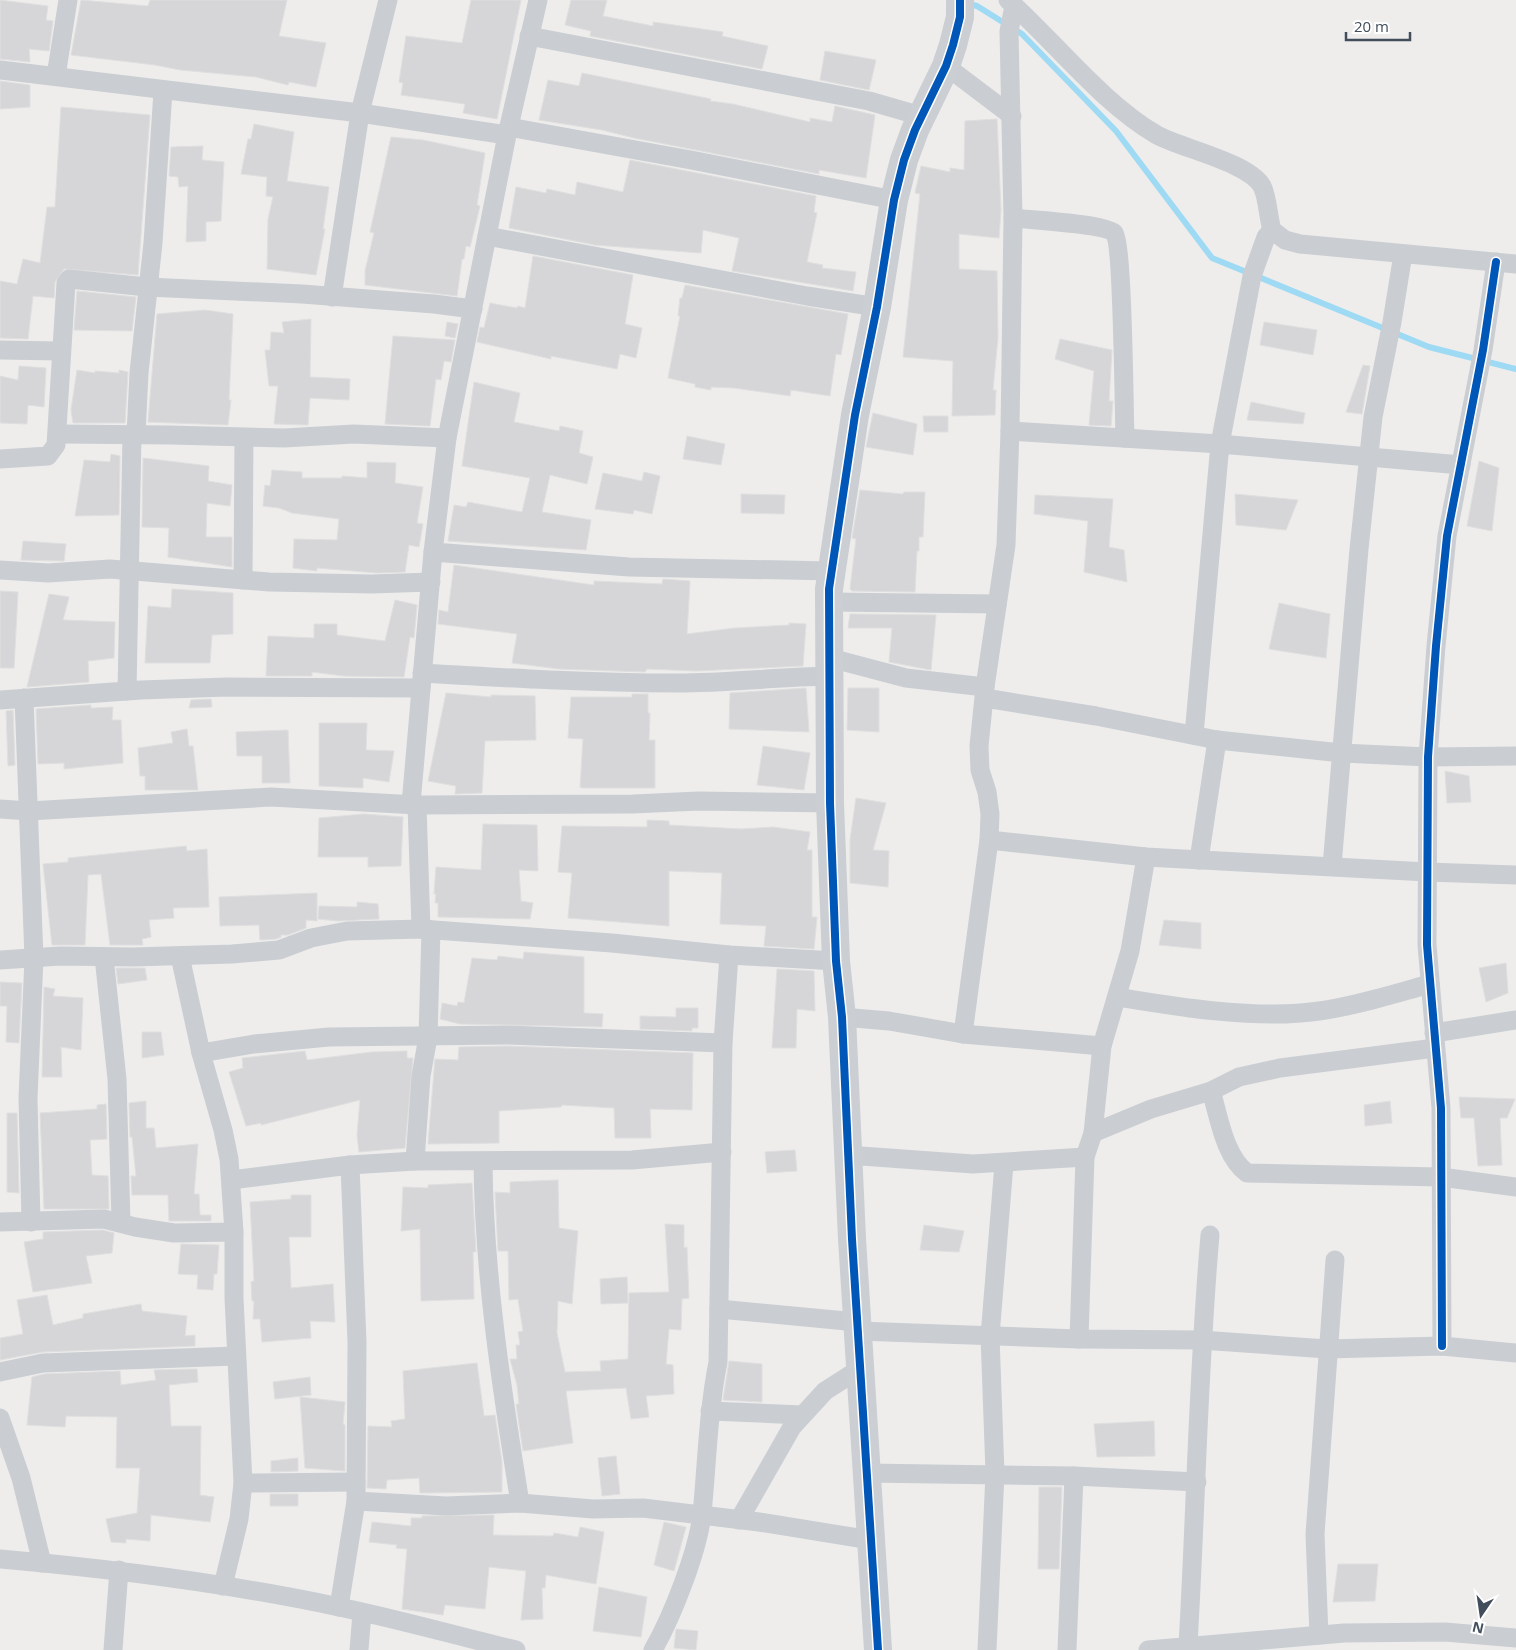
<svg xmlns="http://www.w3.org/2000/svg" width="1516" height="1650" viewBox="0 0 1516 1650" font-family="'Open Sans',sans-serif">
  <rect width="100%" height="100%" fill="#eeedec"/>
  <g fill="none" stroke-linecap="round" stroke-linejoin="round">
    <path stroke="#9edaf3" stroke-width="6" d="M965,3L977,6L1022,34L1116,131L1212,258L1429,347L1516,369"/>
  </g>
  <g fill="#d6d6d8" stroke="#dfdfe0">
    <path d="M0,0L48,6L46,20L53,21L49,51L29,49L30,62L0,59Z"/>
    <path d="M81,0L148,6L150,0H287L279,36L326,43L316,87L289,82L288,85L256,77L180,70L155,65L71,55Z"/>
    <path d="M471,0H521L497,119L463,113L465,104L401,95L403,83L399,82L406,36L462,43Z"/>
    <path d="M571,0H607L603,16L653,26V22L723,32L722,36L768,46L762,69L590,36L591,31L565,25Z"/>
    <path d="M825,51L876,60L869,90L820,80Z"/>
    <path d="M582,73L711,99L710,101L733,104L810,122V118L832,122L835,106L875,115L866,178L819,170V174L634,138L602,130L539,120L548,80L579,86Z"/>
    <path d="M0,81L30,85V107L0,109Z"/>
    <path d="M61,107L150,115L138,275L64,269L55,282L54,298L33,296L28,339L0,338V281L17,284L23,259L40,263L47,207H55Z"/>
    <path d="M997,119L1001,210L999,238L959,234V269L997,271L998,337L993,390H996L995,415L952,416L953,361L903,357L920,194L915,193L921,166L950,172V168L964,170L965,121Z"/>
    <path d="M254,124L294,132L287,181L329,187L323,229H325L316,275L267,269L268,219L273,197L266,196L267,177L241,174L248,139H251Z"/>
    <path d="M391,137L423,140L485,153L477,205L480,206L470,247L466,246L464,259H462L457,296L365,285V271L374,233L370,232Z"/>
    <path d="M203,146L202,160L224,162L221,221L206,222V241L186,242L188,186L179,187L178,177L169,176L171,147Z"/>
    <path d="M630,160L816,196L814,212L817,213L807,262L823,265L822,268L856,272L853,291L732,271L739,238L703,230L701,253L595,245L509,228L516,187L546,193L547,189L575,195L577,182L623,192Z"/>
    <path d="M533,256L633,275L625,324L642,328L636,358L620,354L617,369L551,356V359L477,342L480,327L484,328L490,303L517,308L518,306L525,308Z"/>
    <path d="M685,285L848,314L841,355L836,354L830,396L791,390L790,396L734,388L711,387V390L695,387V384L668,378L680,316H678L680,298H682Z"/>
    <path d="M77,291L136,297L132,331L74,330Z"/>
    <path d="M205,310L233,314L229,400H231L228,425L148,422L157,314Z"/>
    <path d="M311,319L310,377L350,379L349,400L310,398L308,425L274,424L278,386H269L265,350H270L271,332L284,333L282,322Z"/>
    <path d="M447,322L458,324L455,338L445,336Z"/>
    <path d="M1264,322L1317,330L1313,355L1260,345Z"/>
    <path d="M393,336L455,340L451,362L444,361L441,380L436,379L430,426L385,424Z"/>
    <path d="M1060,339L1112,350L1109,401H1113L1111,426L1089,425L1094,371L1055,359Z"/>
    <path d="M1363,365L1370,366L1362,414L1346,412Z"/>
    <path d="M19,366L46,368L44,407L28,405L27,424L0,423V376L18,380Z"/>
    <path d="M77,370L95,373V371L119,373V370L128,372L125,423H73L71,410Z"/>
    <path d="M474,382L520,393L514,422L559,431L560,426L583,431L579,453L593,457L587,484L550,475L542,512L591,520L586,550L448,541L454,505L466,507L468,502L522,512L530,478L462,466Z"/>
    <path d="M1251,402L1305,413L1303,424L1247,420Z"/>
    <path d="M873,413L917,424L913,455L866,447Z"/>
    <path d="M923,416H948V432H924Z"/>
    <path d="M687,436L725,444L721,465L683,459Z"/>
    <path d="M111,454L120,456L119,515L75,516L84,460L110,462Z"/>
    <path d="M143,458L209,466L208,481L232,485L230,506L207,503L206,537H232V567L168,557L169,528L142,527Z"/>
    <path d="M1479,461L1499,468L1492,531L1467,526Z"/>
    <path d="M367,462L396,463L395,483L423,487L417,523L423,524L419,547L409,545L405,572L378,573L317,568V571L293,568L294,539L337,540L339,519L292,513L279,508L263,506L265,485L270,486L272,470L302,472V478H342V476L367,478Z"/>
    <path d="M644,472L660,476L652,514L634,510L633,514L595,509L603,473L642,481Z"/>
    <path d="M860,490L903,494L904,492H925L923,537H919V551H917L915,592L852,591L850,589L856,539L852,538Z"/>
    <path d="M741,494L785,495L784,514L741,513Z"/>
    <path d="M1235,494L1298,500L1286,530L1236,525Z"/>
    <path d="M1035,495L1113,499L1109,547L1124,550L1127,582L1084,572L1088,521L1034,514Z"/>
    <path d="M23,541L66,544L64,561L21,560Z"/>
    <path d="M454,565L594,585V581L662,584L663,579L690,581L687,634L735,628L789,625V623L806,624L803,666L696,671L647,669L645,672L559,669L512,663L517,634L438,624L439,610L448,612Z"/>
    <path d="M172,589L233,593V634L212,635L210,663H145L148,606L171,608Z"/>
    <path d="M0,591L18,592L14,668H0Z"/>
    <path d="M49,594L69,597L63,620L115,622L114,658L88,661L89,682L27,687Z"/>
    <path d="M395,600L417,605L414,638L410,637L404,677L344,676L312,672V676H266L268,636L314,638V624H337V635L385,641Z"/>
    <path d="M1279,603L1330,614L1326,658L1269,649Z"/>
    <path d="M850,614L936,615L931,670L889,662L892,628H848Z"/>
    <path d="M806,688L809,732L729,729L730,693Z"/>
    <path d="M848,688H879V732L847,730Z"/>
    <path d="M446,693L491,697V695L535,696L536,740L485,741L482,793L455,794L456,786L428,781Z"/>
    <path d="M632,694H648V713H650L649,740H655V788H582L580,787L583,739L568,738L571,697H632Z"/>
    <path d="M211,699L212,707L189,708L191,700Z"/>
    <path d="M91,705V708H94L113,707L112,720H121L123,763L64,769V763L38,764L36,709Z"/>
    <path d="M13,710L15,765L8,766L6,711Z"/>
    <path d="M319,723H367L366,750L394,751L389,782L363,778V788L319,786Z"/>
    <path d="M187,729L189,746H193L198,790H145V776H140L138,748L173,743L171,732Z"/>
    <path d="M288,730L290,783H262V756H237L236,732Z"/>
    <path d="M763,746L810,753L804,790L757,785Z"/>
    <path d="M1445,771L1469,776L1471,802L1447,803Z"/>
    <path d="M856,798L886,803L873,850L889,851L888,887L850,883V840Z"/>
    <path d="M364,814L403,817L401,866L368,867V857H318L319,818Z"/>
    <path d="M647,820L669,821V825L741,829L773,827L810,832L807,850H812V917H817L814,949L764,946L766,926L720,924L722,873L669,871V926L568,918L572,873L558,872L562,826L647,827Z"/>
    <path d="M483,824L537,825L538,871L519,870L521,901L533,903L530,919L438,917V903H435L436,894H434L436,867L481,870Z"/>
    <path d="M186,846L187,851L207,849L209,907L173,908L174,918L149,920L151,937L142,939L143,945H110L101,874L88,875L85,945H52L43,864L68,862V858Z"/>
    <path d="M317,893V921L306,920V928L288,935H281V937L276,939L260,940L259,925L220,926L219,897Z"/>
    <path d="M357,902L378,904L379,919L338,921L318,919L319,906L357,907Z"/>
    <path d="M1164,920L1201,923V949L1159,945Z"/>
    <path d="M524,952L584,957V1013L603,1014L602,1027L460,1024L440,1019L442,1003L457,1006L458,1002L464,1003L472,958L497,960L498,956L523,959Z"/>
    <path d="M1506,963L1508,993L1486,1002L1479,968Z"/>
    <path d="M116,968H145L147,980L118,984Z"/>
    <path d="M777,969L814,971L815,1011L797,1009L796,1048H772Z"/>
    <path d="M0,982L22,983L19,1043L6,1042L7,1006H0Z"/>
    <path d="M44,987L55,989L53,996L83,998L81,1050L61,1047L62,1077H42Z"/>
    <path d="M676,1008H698V1028H692V1031L640,1029V1016L676,1017Z"/>
    <path d="M142,1032H161L164,1055L142,1058Z"/>
    <path d="M508,1046L693,1053L692,1110L650,1109L651,1138H615L614,1108L562,1105L561,1107L499,1111V1143L428,1144L435,1059L458,1060L459,1047Z"/>
    <path d="M305,1051L307,1060L372,1052L407,1051V1058H413L405,1148L359,1152L357,1135L360,1100L261,1125V1123L246,1126L229,1072L243,1068L242,1058Z"/>
    <path d="M1459,1097L1515,1099L1507,1118H1500L1502,1165L1478,1166L1474,1118H1461Z"/>
    <path d="M146,1101V1128H154L156,1148L198,1144L194,1194H199L200,1215H211V1221H169L168,1195H132L131,1176H136L132,1137H130L129,1103Z"/>
    <path d="M1390,1101L1392,1123L1365,1126L1364,1105Z"/>
    <path d="M106,1104L107,1139L90,1140L92,1175L108,1176L109,1209H44L40,1113L97,1109V1105Z"/>
    <path d="M7,1113H17L19,1193L7,1192Z"/>
    <path d="M795,1150L797,1171L767,1173L765,1152Z"/>
    <path d="M558,1180L559,1228L578,1231L572,1304L558,1301L557,1333L565,1372L601,1371L600,1361L628,1359L629,1293L669,1292L665,1224L684,1225V1248L687,1247L689,1298L682,1299L681,1330L669,1329L666,1364L673,1365L674,1394L646,1396L649,1417L631,1419L626,1388L566,1391L573,1443L523,1451L516,1404H519L517,1385L510,1359H517L516,1345H520L518,1332L523,1331L518,1299L509,1300L508,1251H498L495,1192L510,1193V1182Z"/>
    <path d="M472,1183L476,1252H473L474,1299L421,1301L420,1229L401,1231L403,1187L428,1188V1185Z"/>
    <path d="M291,1195H311V1237H289L291,1288L333,1284L335,1322L310,1321L311,1338L262,1342L260,1319H253L254,1301H252L251,1282L254,1281L250,1202L291,1199Z"/>
    <path d="M924,1225L964,1231L959,1252L920,1250Z"/>
    <path d="M103,1230L114,1233L112,1253L86,1256L92,1283L33,1292L24,1242L43,1239V1232Z"/>
    <path d="M181,1244L219,1245L217,1274H214L213,1290L197,1289L198,1275L178,1274Z"/>
    <path d="M627,1277L628,1303L601,1304L600,1279Z"/>
    <path d="M47,1295L53,1325L83,1318V1314L141,1304L142,1311L187,1316L185,1336L195,1335V1346L43,1352L0,1360V1338L23,1334L17,1300Z"/>
    <path d="M729,1361L762,1364V1402L723,1400Z"/>
    <path d="M477,1363L484,1416L495,1415L502,1462V1492L420,1493L419,1478L387,1480L386,1489L367,1488L368,1426L392,1427L391,1421L405,1419L403,1371Z"/>
    <path d="M197,1369L198,1382L169,1385L171,1426H201L200,1495L214,1497L210,1522L151,1515L150,1541L126,1539V1543L111,1542L106,1519L137,1513L140,1468H116L117,1417L66,1416L65,1427L27,1425L32,1377L44,1374L120,1371L121,1385L156,1380L154,1370Z"/>
    <path d="M310,1377L311,1395L275,1399L273,1382Z"/>
    <path d="M300,1397L345,1402L343,1424L345,1425V1471L305,1468Z"/>
    <path d="M1154,1421L1155,1456L1097,1457L1094,1424Z"/>
    <path d="M616,1456L620,1494L602,1496L598,1458Z"/>
    <path d="M298,1458V1471L271,1472V1461Z"/>
    <path d="M1039,1487H1062L1059,1569H1038Z"/>
    <rect x="270" y="1494" width="28" height="12"/>
    <path d="M494,1515L493,1535L553,1536L554,1533L578,1537L580,1527L604,1532L596,1584L546,1575L545,1588H542L543,1619L521,1620L526,1571L489,1567L485,1609L445,1605L443,1615L402,1609L407,1549L396,1548L397,1545L369,1542L372,1522L411,1526V1518H422V1516Z"/>
    <path d="M664,1522L686,1527L674,1571L654,1565Z"/>
    <path d="M1338,1564H1378L1375,1601L1333,1602Z"/>
    <path d="M599,1587L647,1597L641,1637L593,1631Z"/>
    <path d="M676,1629L698,1631L696,1650L674,1648Z"/>
  </g>
  <g fill="none" stroke-linecap="round" stroke-linejoin="round">
    <g stroke="#caced2" stroke-width="19">
      <path d="M1008,0C1055,42 1102,103 1157,135C1180,148 1248,162 1262,186C1268,198 1268,217 1272,230L1285,240L1300,244L1516,264"/>
      <path d="M529,36L869,101L921,116"/>
      <path d="M946,66L1012,116"/>
      <path d="M0,70L360,113L507,135"/>
      <path d="M56,76L68,0"/>
      <path d="M509,127L691,160L894,200"/>
      <path d="M1013,218C1030,220 1105,224 1114,233C1123,244 1124,412 1125,438"/>
      <path d="M487,236L807,296L877,307"/>
      <path d="M332,297L360,113L388,0"/>
      <path d="M0,350L61,351"/>
      <path d="M1010,431L1220,444L1461,465"/>
      <path d="M58,434L170,435L284,438L354,434L447,438"/>
      <path d="M136,435L139,373L153,243L163,91"/>
      <path d="M0,459L48,456L56,445L66,283L69,279L147,287L302,294L434,304L473,309"/>
      <path d="M433,552L629,567L832,571"/>
      <path d="M0,570L48,573L110,569L269,582L372,584L431,582"/>
      <path d="M243,580L244,438"/>
      <path d="M829,602L997,604"/>
      <path d="M830,658L906,678L985,687"/>
      <path d="M422,673C507,678 592,683 677,683C727,683 778,677 829,676"/>
      <path d="M127,691L132,435"/>
      <path d="M24,698L34,958L28,1098L31,1222"/>
      <path d="M985,698L1096,716L1217,740L1342,753L1428,757L1516,756"/>
      <path d="M0,700L141,690L227,687L421,688"/>
      <path d="M1194,735L1220,444L1252,276L1266,237L1272,230"/>
      <path d="M411,804L433,552L447,438L507,135L538,0"/>
      <path d="M417,805L421,929"/>
      <path d="M0,809L29,811L271,797L417,805L633,804L699,801L830,803"/>
      <path d="M989,840L1146,857L1427,872L1516,875"/>
      <path d="M1199,860L1217,740"/>
      <path d="M1332,866L1359,549L1373,417L1392,322L1403,254"/>
      <path d="M180,956L201,1053L223,1130L229,1159L234,1232V1298L243,1483L239,1519L223,1586"/>
      <path d="M104,957L117,1079L121,1222"/>
      <path d="M0,960L60,956L133,957L232,954L279,950L311,938L347,931L421,929L612,943L729,955L836,961"/>
      <path d="M1117,997C1177,1007 1258,1020 1319,1011C1356,1006 1393,994 1430,984"/>
      <path d="M842,1017L889,1021L963,1034L1102,1046"/>
      <path d="M1434,1033L1516,1020"/>
      <path d="M963,1034L989,840L990,814L987,792L980,770L979,746L985,687L1006,545L1010,431L1013,218L1009,31L1014,6"/>
      <path d="M201,1053L254,1044L329,1037L508,1035L723,1043"/>
      <path d="M1211,1091C1219,1116 1224,1156 1247,1173L1441,1177L1516,1187"/>
      <path d="M1093,1133L1151,1109L1211,1091L1239,1077L1280,1068L1435,1048"/>
      <path d="M847,1155L973,1164L1085,1157"/>
      <path d="M415,1161L421,1076L428,1037L431,930"/>
      <path d="M483,1162C484,1276 502,1391 520,1503"/>
      <path d="M231,1180L350,1165L415,1161L632,1160L722,1152"/>
      <path d="M0,1222L104,1219L135,1227L174,1233L234,1232"/>
      <path d="M719,1309L857,1322"/>
      <path d="M858,1331L1079,1339L1201,1340L1327,1349L1442,1346L1516,1353"/>
      <path d="M1079,1339L1085,1157L1093,1133L1102,1046L1130,951L1146,857"/>
      <path d="M1442,1346L1441,1108L1427,945L1428,757L1436,646L1447,536L1483,350L1496,262"/>
      <path d="M0,1372L43,1363L236,1356"/>
      <path d="M710,1411L802,1415"/>
      <path d="M0,1418L21,1478L42,1563"/>
      <path d="M866,1473L1074,1476L1197,1482"/>
      <path d="M243,1483L356,1482"/>
      <path d="M356,1501L446,1506L520,1503L593,1509L643,1508L759,1522L871,1540"/>
      <path d="M739,1520L792,1427L825,1391L861,1368"/>
      <path d="M0,1559C114,1569 227,1583 339,1607C398,1619 457,1636 516,1650"/>
      <path d="M339,1607L356,1501L357,1342L350,1165"/>
      <path d="M1319,1635L1315,1534L1335,1260"/>
      <path d="M1188,1645C1196,1508 1198,1371 1210,1235"/>
      <path d="M113,1650L119,1570"/>
      <path d="M359,1650L362,1613"/>
      <path d="M653,1650C672,1617 698,1551 702,1514C707,1463 708,1412 718,1362L723,1043L729,955"/>
      <path d="M987,1650L995,1473L990,1336L1004,1164"/>
      <path d="M1067,1650L1074,1476"/>
      <path d="M1148,1650L1344,1633L1445,1632L1516,1638"/>
    </g>
    <path stroke="#cbced2" stroke-width="28" d="M878,1650L852,1239L842,1017L836,961L830,803L829,589L855,415L877,307L894,200L904,160L915,130L946,66L953,45L960,17V0"/>
    <defs>
      <g id="cycleway">
        <path d="M1442,1346L1441,1108L1427,945L1428,757L1436,646L1447,536L1483,350L1496,262"/>
        <path d="M878,1650L852,1239L842,1017L836,961L830,803L829,589L855,415L877,307L894,200L904,160L915,130L946,66L953,45L960,17V0"/>
      </g>
    </defs>
    <use href="#cycleway" stroke="#fff" stroke-width="11"/>
    <use href="#cycleway" stroke="#0057b8" stroke-width="8"/>
  </g>
  <g transform="translate(1481 1615) rotate(193)" stroke="#ffffff" stroke-width="4" paint-order="stroke">
  <path d="M0-4L9 19L0 12L-9 19Z" fill="#424d5b"/>
  <text y="-8" font-size="14" font-weight="bold" text-anchor="middle" fill="#424d5b">N</text>
  </g>
  <path d="M1346 32v8h64v-8" fill="none" stroke="#424d5b" stroke-width="2.5"/>
  <text x="1354" y="32" font-size="15" fill="#424d5b" stroke="#ffffff" stroke-width="4" paint-order="stroke">20 m</text>
</svg>
